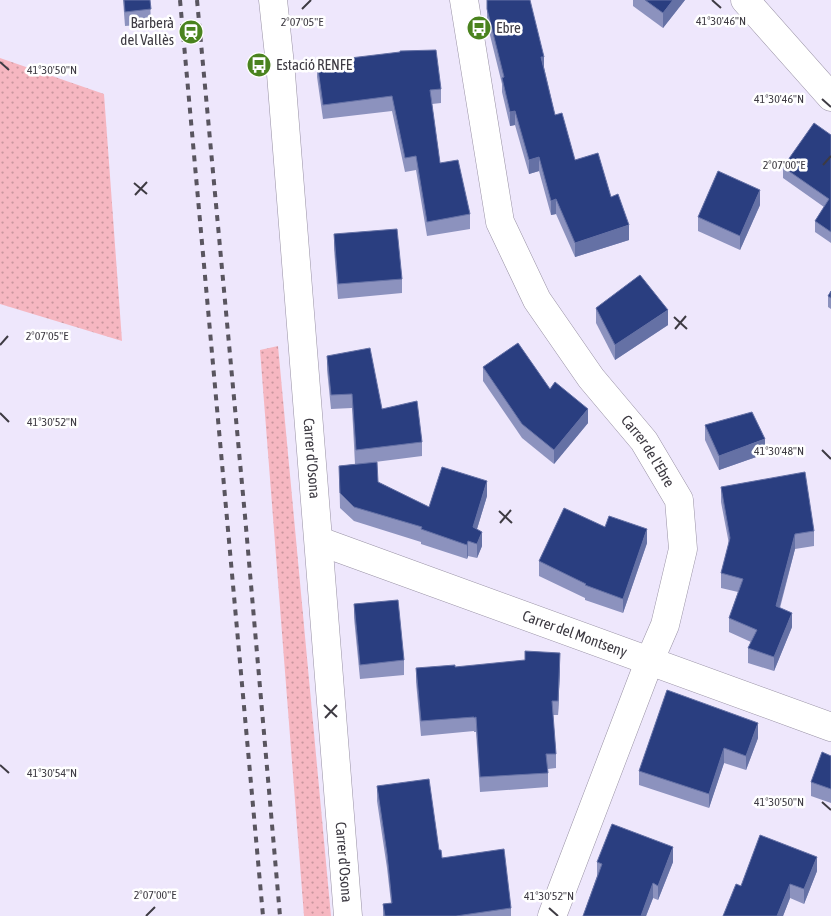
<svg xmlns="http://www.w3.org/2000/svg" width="831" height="916" viewBox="0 0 831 916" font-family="'Asap Condensed',sans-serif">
  <defs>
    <pattern id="grass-dots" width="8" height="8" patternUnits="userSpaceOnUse" patternTransform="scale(1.25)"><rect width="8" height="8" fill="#f6b7c1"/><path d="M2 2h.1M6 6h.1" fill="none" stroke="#c9969e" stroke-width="1.8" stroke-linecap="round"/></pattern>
  </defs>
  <rect width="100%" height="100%" fill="#eee7fc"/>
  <g fill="url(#grass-dots)">
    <path d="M0,58L104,94L122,341L0,304Z"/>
    <path d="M278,346L331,916H304L260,350Z"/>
  </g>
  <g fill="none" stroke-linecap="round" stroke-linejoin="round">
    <defs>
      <g id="minor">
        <path id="s1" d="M273,0L281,74L348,916"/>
        <path id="s2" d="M464,0L500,222L537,300L591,378L644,441L679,500L683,549L665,625L649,662L552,916"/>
        <path d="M745,0L831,97"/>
        <path id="s3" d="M319,541L831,727"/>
      </g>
    </defs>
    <use href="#minor" stroke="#9891a4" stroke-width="29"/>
    <use href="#minor" stroke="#fff" stroke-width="28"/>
    <g stroke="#59555f" stroke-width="4" stroke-dasharray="6 6" stroke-linecap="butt">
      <path d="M180,0L263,916"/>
      <path d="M197,0L245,516L280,916"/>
    </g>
  </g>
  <g fill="#8c92be">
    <path d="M123,0H150L151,24L125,26Z"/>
    <path d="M487,0L544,67L555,115L575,160L611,197L629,240L575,257L556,214L551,215L539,171L529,174L515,125L510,126L502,92V84L487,23Z"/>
    <path d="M633,0H685L663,28L633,6Z"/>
    <path d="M317,62L441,89V103L432,104L440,163L470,214V229L427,236L416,170L405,172L392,111L323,119L317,77Z"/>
    <path d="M831,135V243L815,232V221L824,207L783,178V167Z"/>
    <path d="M760,205L740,250L698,231V217Z"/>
    <path d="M334,234L402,279V293L338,299L334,249Z"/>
    <path d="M831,291V309L828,307V296Z"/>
    <path d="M596,308L668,325L615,360L596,323Z"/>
    <path d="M327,356L382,409L422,442V456L375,462L378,482L429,507L487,496L477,529L482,546L477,558L468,556L467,559L421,544V542L354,521L340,508L339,466L355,464L352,408L331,409L327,370Z"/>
    <path d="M483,367L550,389L588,423L554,464L522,438L483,381Z"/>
    <path d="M705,425L765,454L719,470L705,440Z"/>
    <path d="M721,487L814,531V546L795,549L780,608L792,627L774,671L748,663V648L751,642L729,632V618L738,592L721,588V573L729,544L721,502Z"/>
    <path d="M605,527L647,543L623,613L585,600V598L539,576V561Z"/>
    <path d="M354,604L404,660V675L360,679L354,618Z"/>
    <path d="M455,667H560L558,715H553L556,754V768L548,769V787L480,792L476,732H474V731L421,736L416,682V668Z"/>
    <path d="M758,738L746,770L724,763L709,808L639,785V771Z"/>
    <path d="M831,756V803L811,796V782Z"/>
    <path d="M377,786L439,850L442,858L511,908V916H383V904L391,903L387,868L377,801Z"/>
    <path d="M597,862H673L658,900L653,898L646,916H583L597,876Z"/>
    <path d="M817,871L804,904L790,898L783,916H723L741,886Z"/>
  </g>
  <g fill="#6571a5">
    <path d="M673,0H685L663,28V13Z"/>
    <path d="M541,57H544V71Z"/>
    <path d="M515,111V125L510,126V112Z"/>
    <path d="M539,157V171L529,174V160Z"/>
    <path d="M760,190V205L740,250V236Z"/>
    <path d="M556,199V214L551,215V201Z"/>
    <path d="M629,225V240L575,257V243Z"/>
    <path d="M668,310V325L615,360V345Z"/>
    <path d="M588,409V423L554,464V450Z"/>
    <path d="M765,439V454L719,470V456Z"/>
    <path d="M487,481V496L473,542V527Z"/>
    <path d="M647,529V543L623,613V599Z"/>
    <path d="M482,532V546L477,558V544Z"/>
    <path d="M795,534V549L776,620V606Z"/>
    <path d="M468,541V556L467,559V545Z"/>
    <path d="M792,613V627L774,671V657Z"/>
    <path d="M560,653V667L558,715V701Z"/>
    <path d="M758,723V738L746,770V756Z"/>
    <path d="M724,748V763L709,808V794Z"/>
    <path d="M673,847V862L658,900V886Z"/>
    <path d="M817,857V871L804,904V889Z"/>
    <path d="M653,883V898L646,916H641Z"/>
    <path d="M790,884V898L783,916H777Z"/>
  </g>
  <g fill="#2a3e80" stroke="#6571a5">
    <path d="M124,0H150L151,9L125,12Z"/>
    <path d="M487,0H530L544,57H541L555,115L562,113L575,160L598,153L611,197L618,194L629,225L575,243L556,199L551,201L539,157L529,160L515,111L510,112L502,78L504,77L487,9Z"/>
    <path d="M645,0H673L663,13Z"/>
    <path d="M436,50L441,89L430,90L440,163L458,160L470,214L427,222L416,156L405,158L392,96L323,105L317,62L400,52V51Z"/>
    <path d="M814,123L831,135V232L815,221L829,199L783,167Z"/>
    <path d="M718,171L760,190L740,236L698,217Z"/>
    <path d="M397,229L402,279L338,284L334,234Z"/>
    <path d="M640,275L668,310L615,345L596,308Z"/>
    <path d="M831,291V298L828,296Z"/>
    <path d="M518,343L550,389L555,382L588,409L554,450L522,424L483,367Z"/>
    <path d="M370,348L382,409L417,401L422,442L356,450L352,394L331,395L327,356Z"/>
    <path d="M752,412L765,439L719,456L705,425Z"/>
    <path d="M377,462L378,482L429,507L442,467L487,481L473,527L482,532L477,544L468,541L467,545L421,529L422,527L354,507L340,493L339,466Z"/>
    <path d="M805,472L814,531L795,534L776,606L792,613L774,657L748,648L757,630L729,618L743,579L721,573L730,538L721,487Z"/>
    <path d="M564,508L605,527L609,516L647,529L623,599L585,585L586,584L539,561Z"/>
    <path d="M398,600L404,660L360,665L354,604Z"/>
    <path d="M525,651L560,653L558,701H552L556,754H546L548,773L480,777L476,717L474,718V717L421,721L416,668L455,665V667L525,660Z"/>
    <path d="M667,690L758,723L746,756L724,748L709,794L639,771Z"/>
    <path d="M822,752L831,756V789L811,782Z"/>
    <path d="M429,779L439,850H441L442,858L504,849L511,908L456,916H385L383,904L392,903L387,854L377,786Z"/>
    <path d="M612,824L673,847L658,886L653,883L641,916H583L602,864L597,862Z"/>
    <path d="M760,835L817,857L804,889L790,884L777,916H723L736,884L741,886Z"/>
  </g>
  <path fill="none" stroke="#3e3b43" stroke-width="2" d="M712,0L721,8M302,9L311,0M0,62L9,70M822,99L831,107M823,165L831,156M134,183L147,194M135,195L147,182M674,317L687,329M675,329L686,316M0,345L8,336M0,413L9,422M822,450L831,459M499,511L512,523M500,523L511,510M324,705L337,717M325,718L337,705M0,765L9,773M822,802L831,810M549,908L558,916M146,916L155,907"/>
  <defs>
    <symbol id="bus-disc" viewBox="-11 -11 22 22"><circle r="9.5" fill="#4a831e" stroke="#fff"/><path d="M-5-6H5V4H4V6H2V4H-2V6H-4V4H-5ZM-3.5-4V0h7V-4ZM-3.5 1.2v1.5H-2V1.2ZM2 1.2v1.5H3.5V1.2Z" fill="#fff"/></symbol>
    <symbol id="station-disc" viewBox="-11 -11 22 22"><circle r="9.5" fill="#4a831e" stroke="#fff"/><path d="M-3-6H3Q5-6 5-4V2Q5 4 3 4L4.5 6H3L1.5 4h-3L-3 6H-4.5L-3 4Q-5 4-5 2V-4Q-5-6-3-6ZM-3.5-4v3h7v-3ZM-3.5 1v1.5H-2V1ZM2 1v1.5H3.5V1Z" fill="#fff"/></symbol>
  </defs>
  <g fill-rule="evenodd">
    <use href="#bus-disc" x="465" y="14" width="28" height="28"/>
    <use href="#station-disc" x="177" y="18" width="28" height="28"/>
    <use href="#bus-disc" x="245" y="51" width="28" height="28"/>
  </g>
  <g text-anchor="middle" stroke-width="5" stroke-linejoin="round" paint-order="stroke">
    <g font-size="15" fill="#3e3b43" stroke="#fff" text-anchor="start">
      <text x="174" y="28" text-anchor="end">Barberà<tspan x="174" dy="17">del Vallès</tspan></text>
      <text x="496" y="33">Ebre</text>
      <text x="276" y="70">Estació RENFE</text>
    </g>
    <g font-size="15" fill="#3e3b43" stroke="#fff">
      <text dy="5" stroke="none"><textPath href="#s2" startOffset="499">Carrer de l'Ebre</textPath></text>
      <text dy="5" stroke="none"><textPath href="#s1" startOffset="460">Carrer d'Osona</textPath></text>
      <text dy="5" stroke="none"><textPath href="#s3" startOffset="272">Carrer del Montseny</textPath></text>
      <text dy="5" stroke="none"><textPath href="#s1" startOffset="865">Carrer d'Osona</textPath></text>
    </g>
  </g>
  <g font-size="12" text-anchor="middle" fill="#3e3b43" stroke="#fff" stroke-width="5" stroke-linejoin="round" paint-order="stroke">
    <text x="721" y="25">41°30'46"N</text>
    <text x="302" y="26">2°07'05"E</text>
    <text x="52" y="74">41°30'50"N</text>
    <text x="779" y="103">41°30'46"N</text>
    <text x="784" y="169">2°07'00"E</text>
    <text x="47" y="340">2°07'05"E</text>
    <text x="52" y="426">41°30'52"N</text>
    <text x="779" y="455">41°30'48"N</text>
    <text x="52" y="777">41°30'54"N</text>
    <text x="779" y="806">41°30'50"N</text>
    <text x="155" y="899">2°07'00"E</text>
    <text x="549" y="900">41°30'52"N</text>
  </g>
</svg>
